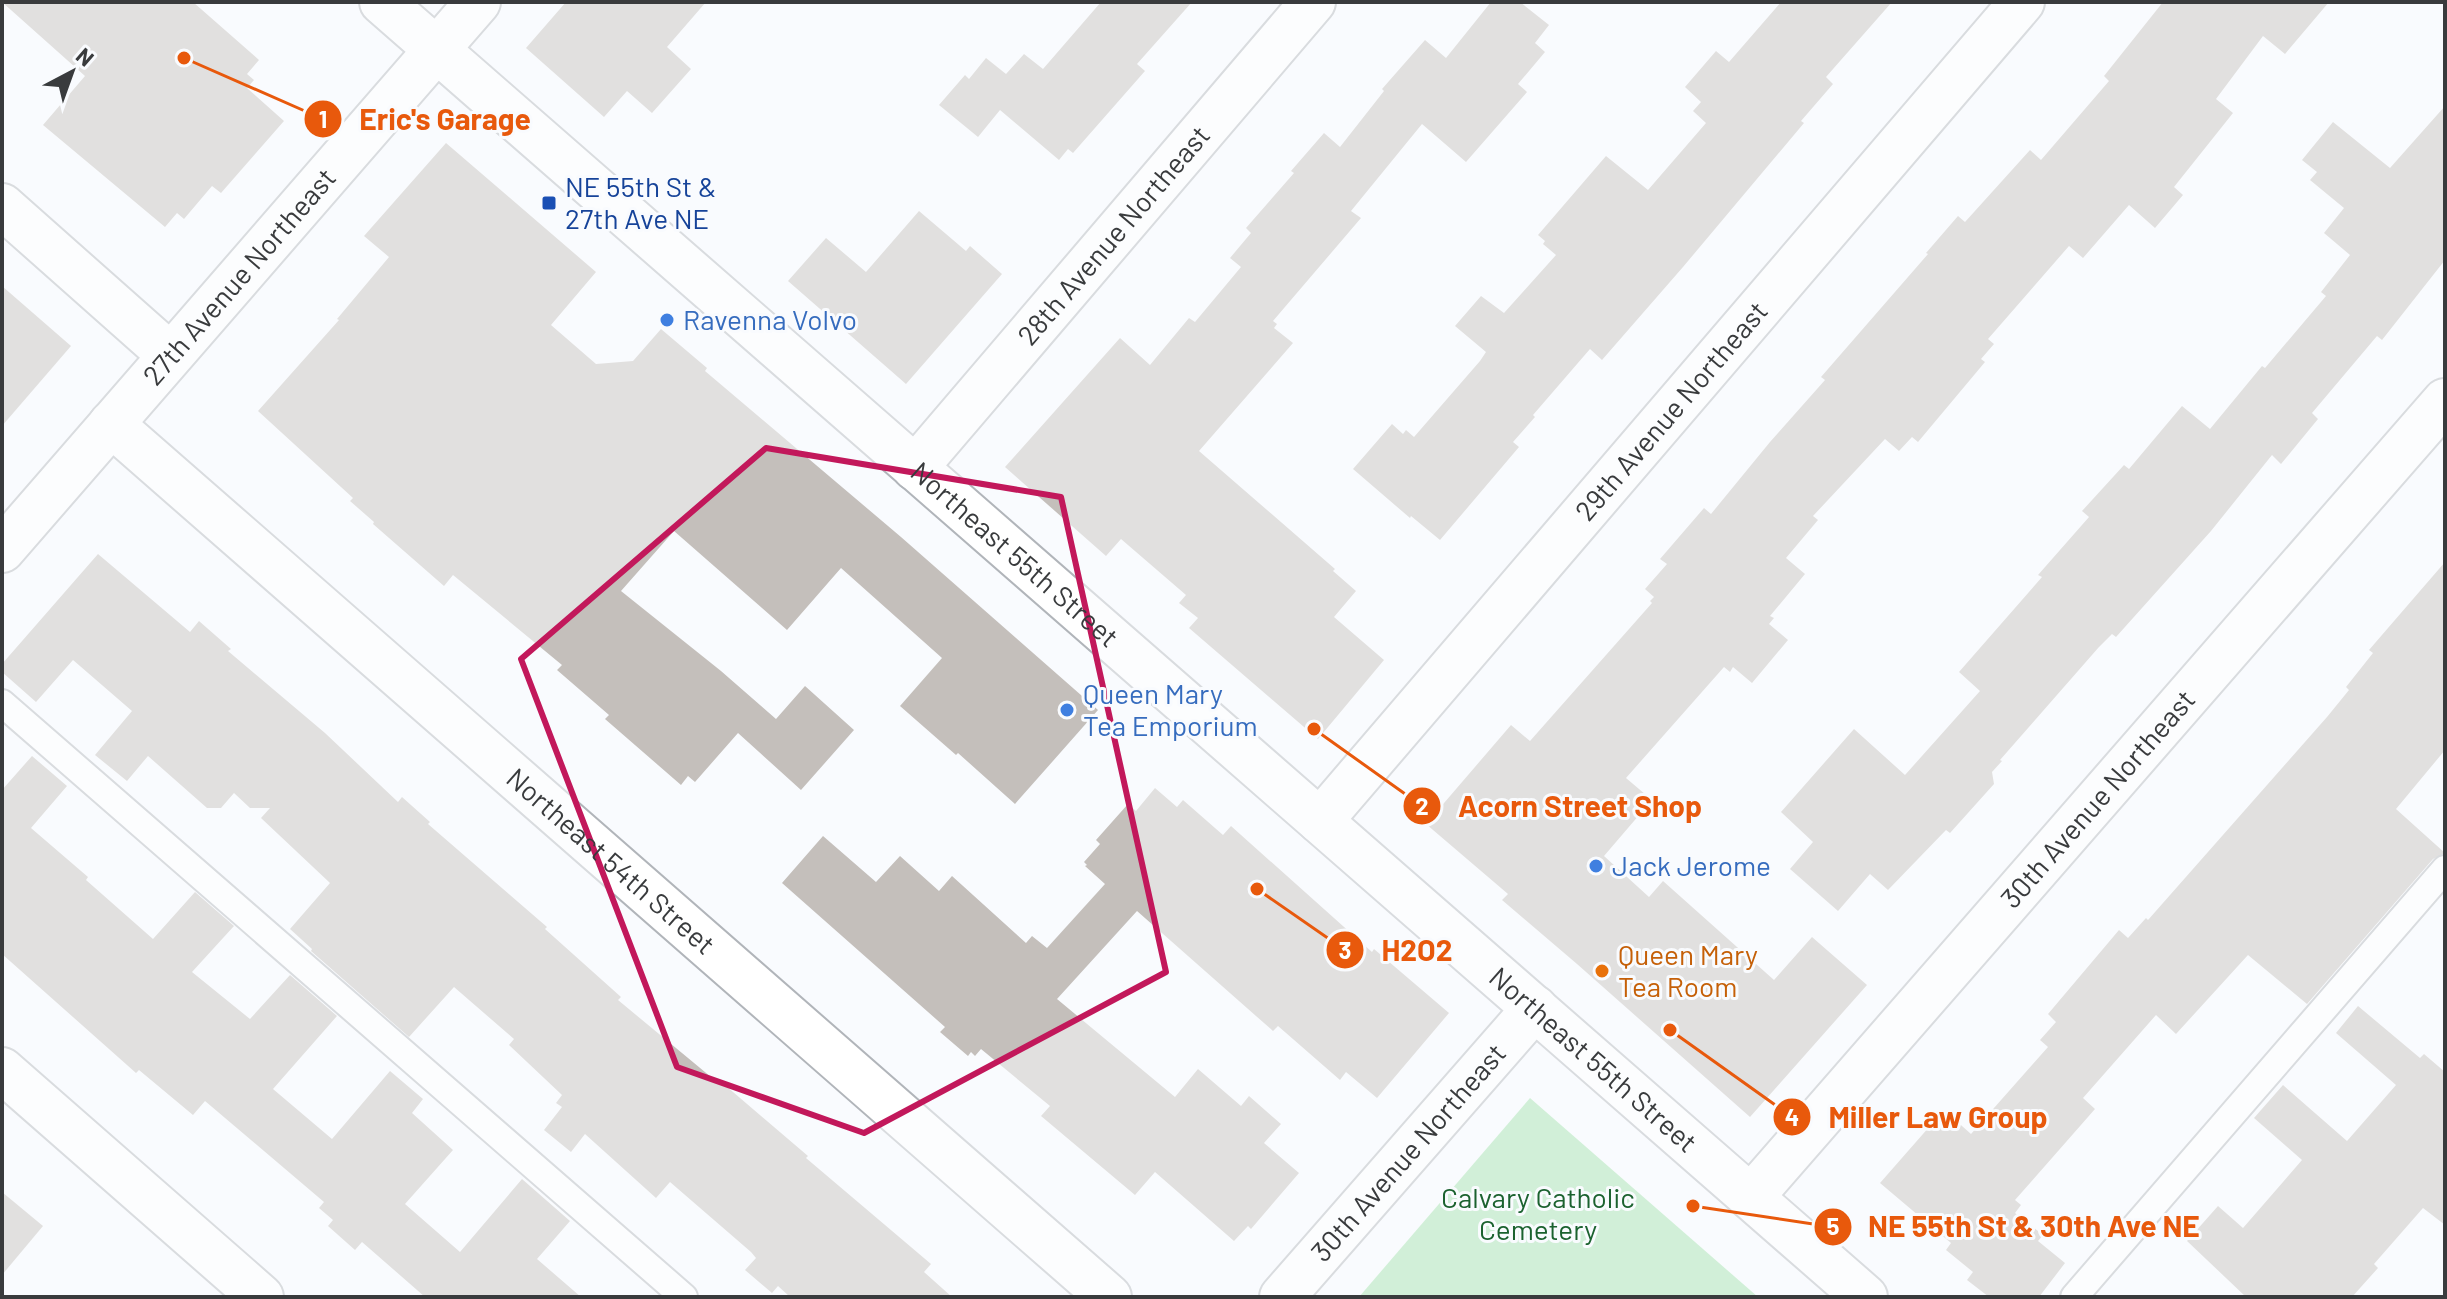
<svg xmlns="http://www.w3.org/2000/svg" width="2447" height="1299" viewBox="0 0 2447 1299" font-family="Barlow,sans-serif">
  <rect width="100%" height="100%" fill="#f9fbfe"/>
  <path fill="#a0e1ab" d="M1530,1098L1758,1297H1359Z"/>
  <g fill="#c4bfbb">
    <path d="M2,2H193L259,60L247,74L254,80L247,88L284,121L221,193L212,186L184,219L177,213L165,227L43,125L85,76Z"/>
    <path d="M566,2H706L667,47L691,69L652,113L627,91L604,117L526,48Z"/>
    <path d="M1101,2H1192L1137,64L1145,71L1073,153L1068,149L1059,160L1000,110L978,137L939,105L965,75L969,79L986,58L1006,74L1024,54L1043,69Z"/>
    <path d="M1491,2H1520L1549,25L1535,43L1545,52L1518,84L1527,92L1466,162L1422,124L1351,211L1361,218L1273,321L1277,324L1274,328L1293,343L1199,451L1335,569L1333,571L1356,591L1334,617L1384,660L1318,739L1189,628L1198,618L1179,603L1186,595L1121,539L1106,556L1005,467L1120,338L1150,365L1189,318L1195,322L1241,267L1230,258L1251,233L1246,228L1294,173L1291,171L1324,133L1340,147L1384,91L1382,89L1425,40L1446,58Z"/>
    <path d="M1781,2H1892L1826,77L1833,84L1801,121L1804,123L1683,267L1602,360L1590,349L1533,415L1535,417L1513,442L1519,447L1440,540L1411,516L1410,518L1353,469L1392,424L1403,434L1406,430L1414,437L1480,361L1486,352L1455,326L1481,296L1504,313L1556,255L1543,244L1545,241L1538,235L1606,156L1648,190L1706,123L1693,111L1701,102L1685,87L1716,51L1729,62Z"/>
    <path d="M2163,2H2329L2285,54L2263,36L2216,99L2233,113L2174,187L2183,195L2155,228L2129,205L2083,258L2069,246L1988,339L1994,344L1981,359L1985,362L1918,442L1912,437L1899,451L1885,439L1813,516L1818,520L1786,558L1805,574L1770,616L1774,618L1769,624L1788,640L1752,683L1733,667L1730,672L1724,667L1626,778L1652,800L1604,856L1649,897L1663,881L1774,980L1812,937L1867,985L1750,1117L1577,964L1502,900L1508,894L1426,824L1511,725L1530,741L1652,603L1650,601L1654,597L1645,589L1667,564L1660,559L1704,508L1711,514L1770,442L1825,380L1821,377L1928,254L1926,253L1958,216L1965,222L2030,150L2041,160L2109,81L2104,76Z"/>
    <path d="M2445,106V260L2382,340L2377,336L2312,413L2318,419L2281,464L2272,455L2211,531L2116,637L2112,634L2099,647L2000,760L2002,761L1992,772L1994,784L1950,833L1946,830L1888,890L1870,874L1838,911L1790,869L1813,842L1781,812L1854,729L1905,775L1980,691L1959,672L2042,577L2038,575L2089,517L2082,511L2124,465L2129,469L2182,406L2210,429L2262,366L2265,368L2326,296L2321,292L2350,255L2324,233L2344,208L2310,180L2317,172L2302,160L2333,122L2390,168Z"/>
    <path d="M446,143L596,272L551,325L596,364L633,361L661,329L707,368L705,371L901,537L1098,710L1015,804L958,753L956,755L900,706L942,658L841,568L787,630L674,531L621,591L721,671L776,719L805,686L854,730L801,790L738,733L695,782L688,776L681,785L605,719L609,715L557,670L562,665L453,575L444,586L373,524L374,522L350,501L353,498L258,411L339,320L337,319L389,257L364,236Z"/>
    <path d="M919,211L966,251L970,246L1002,274L906,384L788,281L826,238L866,272Z"/>
    <path d="M2,286L71,346L2,426Z"/>
    <path d="M98,554L190,632L199,621L231,649L228,651L325,733L398,802L402,797L430,822L428,824L547,927L545,929L621,997L618,1000L717,1082L719,1080L808,1156L806,1158L931,1264L924,1272L952,1297H790L778,1286L772,1293L745,1270L756,1258L751,1252L670,1182L656,1198L585,1134L571,1152L544,1130L562,1107L556,1103L562,1095L509,1045L514,1039L454,987L409,1037L311,951L312,949L290,929L330,883L261,818L270,808H250L234,793L221,808H207L148,756L127,781L95,755L132,711L73,660L36,702L2,672V664Z"/>
    <path d="M2445,562V750L2396,809L2445,853L2433,859L2307,1004L2248,955L2176,1034L2156,1015L2083,1098L2095,1109L2015,1200L2021,1205L2015,1213L2043,1235L2038,1241L2065,1263L2039,1297H1989L1967,1280L1973,1272L1946,1250L1951,1243L1880,1183L1944,1110L1971,1134L2048,1047L2040,1040L2056,1022L2048,1014L2119,930L2128,938L2146,918L2148,920L2327,717L2349,690L2346,687L2373,653L2369,650Z"/>
    <path d="M32,756L67,786L31,828L88,877L86,880L153,939L195,892L234,926L192,972L250,1019L290,975L337,1016L273,1089L332,1139L390,1071L423,1099L412,1113L453,1150L405,1204L460,1252L522,1179L570,1221L537,1259L581,1297H425L362,1242L355,1250L328,1226L333,1220L319,1208L324,1202L205,1101L193,1115L139,1070L136,1073L2,954V790Z"/>
    <path d="M1155,788L1177,807L1183,800L1223,835L1231,826L1372,952L1374,949L1449,1013L1377,1098L1346,1072L1340,1080L1278,1026L1273,1031L1137,911L1057,999L1175,1097L1198,1069L1241,1106L1249,1096L1281,1124L1264,1143L1299,1173L1251,1229L1248,1226L1234,1241L1155,1172L1135,1195L1041,1116L1050,1106L981,1049L975,1056L971,1052L968,1056L940,1032L945,1027L782,883L823,836L876,882L900,856L939,891L952,876L1026,943L1032,936L1047,948L1105,884L1085,866L1087,865L1084,862L1100,844L1096,840L1128,804L1136,811Z"/>
    <path d="M2358,1006L2420,1058L2424,1054L2445,1072V1225L2423,1208L2374,1264L2378,1268L2352,1297H2246L2187,1241L2218,1206L2243,1228L2302,1160L2254,1118L2283,1085L2347,1141L2396,1085L2336,1033Z"/>
    <path d="M2,1192L43,1226L2,1275Z"/>
  </g>
  <g fill="none" stroke-linecap="round" stroke-linejoin="round">
    <defs>
      <g id="lane">
        <path d="M2,703L684,1297"/>
        <path d="M2074,1297L2445,869"/>
      </g>
      <g id="street">
        <path d="M2,206L170,355"/>
        <path id="s1" d="M111,424L1109,1297"/>
        <path id="s2" d="M915,468L1313,2"/>
        <path id="s3" d="M2,550L478,2"/>
        <path id="s4" d="M1320,821L2022,2"/>
        <path d="M2,1070L261,1297"/>
        <path id="s5" d="M1751,1197L2445,401"/>
        <path id="s6" d="M1282,1297L1535,1008"/>
      </g>
      <g id="secondary">
        <path id="s7" d="M382,2L1865,1297"/>
      </g>
    </defs>
    <use href="#lane" stroke="#b1b5ba" stroke-width="30"/>
    <use href="#street" stroke="#b1b5ba" stroke-width="48"/>
    <use href="#secondary" stroke="#b1b5ba" stroke-width="48"/>
    <use href="#lane" stroke="#fff" stroke-width="26"/>
    <use href="#street" stroke="#fff" stroke-width="44"/>
    <use href="#secondary" stroke="#fff" stroke-width="44"/>
  </g>
  <path d="M0 0H2447V1299H0ZM766,448L1061,497L1166,972L864,1133L677,1067L521,659Z" fill="#f9fbfe" fill-opacity=".55" fill-rule="evenodd"/>
  <path fill="none" stroke="#c2185b" stroke-width="6" stroke-linejoin="round" d="M766,448L1061,497L1166,972L864,1133L677,1067L521,659Z"/>
  <rect fill="#1a4fb4" stroke="#f9fbfe" stroke-width="3" x="541" y="195" width="16" height="16" rx="4"/>
  <g fill="#3f7fe0" stroke="#f9fbfe" stroke-width="3">
    <circle cx="667" cy="320" r="8"/>
    <circle cx="1067" cy="710" r="8"/>
    <circle cx="1596" cy="866" r="8"/>
  </g>
  <circle fill="#e8710a" stroke="#f9fbfe" stroke-width="3" cx="1602" cy="971" r="8"/>
  <g text-anchor="middle" stroke-width="6" stroke-linejoin="round" paint-order="stroke">
    <g font-size="28" fill="#164399" stroke="#f9fbfe" text-anchor="start">
      <text x="565" y="197">NE 55th St &amp;<tspan x="565" dy="32">27th Ave NE</tspan></text>
    </g>
    <g font-size="28" fill="#393b3d" stroke="#f9fbfe">
      <text dy="10" stroke="none"><textPath href="#s2" startOffset="306">28th Avenue Northeast</textPath></text>
      <text dy="10" stroke="none"><textPath href="#s3" startOffset="362">27th Avenue Northeast</textPath></text>
      <text dy="10" stroke="none"><textPath href="#s4" startOffset="540">29th Avenue Northeast</textPath></text>
      <text dy="10" stroke="none"><textPath href="#s7" startOffset="840">Northeast 55th Street</textPath></text>
      <text dy="10" stroke="none"><textPath href="#s5" startOffset="528">30th Avenue Northeast</textPath></text>
      <text dy="10" stroke="none"><textPath href="#s1" startOffset="664">Northeast 54th Street</textPath></text>
      <text dy="10" stroke="none"><textPath href="#s7" startOffset="1608">Northeast 55th Street</textPath></text>
      <text dy="10" stroke="none"><textPath href="#s6" startOffset="192">30th Avenue Northeast</textPath></text>
    </g>
    <g font-size="28" fill="#366cbe" stroke="#f9fbfe" text-anchor="start">
      <text x="683" y="330">Ravenna Volvo</text>
      <text x="1083" y="704">Queen Mary<tspan x="1083" dy="32">Tea Emporium</tspan></text>
      <text x="1612" y="876">Jack Jerome</text>
    </g>
    <g font-size="28" fill="#c56008" stroke="#f9fbfe" text-anchor="start">
      <text x="1618" y="965">Queen Mary<tspan x="1618" dy="32">Tea Room</tspan></text>
    </g>
    <g font-size="28" fill="#1b622f" stroke="#f9fbfe">
      <text x="1538" y="1208">Calvary Catholic<tspan x="1538" dy="32">Cemetery</tspan></text>
    </g>
  </g>
  <path fill="none" stroke="#e8590c" stroke-width="3" d="M184 58L323 119M1314 729L1422 806M1257 889L1345 950M1670 1030L1792 1117M1693 1206L1833 1227"/>
  <g fill="#e8590c" stroke="#f9fbfe" stroke-width="3">
    <circle cx="184" cy="58" r="8"/>
    <circle cx="1314" cy="729" r="8"/>
    <circle cx="1257" cy="889" r="8"/>
    <circle cx="1670" cy="1030" r="8"/>
    <circle cx="1693" cy="1206" r="8"/>
    <circle cx="323" cy="119" r="20"/>
    <circle cx="1422" cy="806" r="20"/>
    <circle cx="1345" cy="950" r="20"/>
    <circle cx="1792" cy="1117" r="20"/>
    <circle cx="1833" cy="1227" r="20"/>
  </g>
  <g font-size="24" text-anchor="middle" font-weight="bold" fill="#fff">
    <text x="323" y="128">1</text>
    <text x="1422" y="815">2</text>
    <text x="1345" y="959">3</text>
    <text x="1792" y="1126">4</text>
    <text x="1833" y="1235">5</text>
  </g>
  <g font-size="30" text-anchor="middle" font-weight="bold" fill="#e8590c" stroke="#f9fbfe" stroke-width="6" stroke-linejoin="round" paint-order="stroke">
    <text x="445" y="130">Eric's Garage</text>
    <text x="1580" y="817">Acorn Street Shop</text>
    <text x="1417" y="961">H2O2</text>
    <text x="1938" y="1128">Miller Law Group</text>
    <text x="2034" y="1237">NE 55th St &amp; 30th Ave NE</text>
  </g>
  <rect width="2447" height="1299" fill="none" stroke="#393b3d" stroke-width="8"/>
  <g transform="translate(72 72) rotate(41)" stroke="#f9fbfe" stroke-width="6" paint-order="stroke">
  <path d="M0-6L14 30L0 20L-14 30Z" fill="#393b3d"/>
  <text y="-12" font-size="22" font-weight="bold" text-anchor="middle" fill="#393b3d">N</text>
  </g>
</svg>
